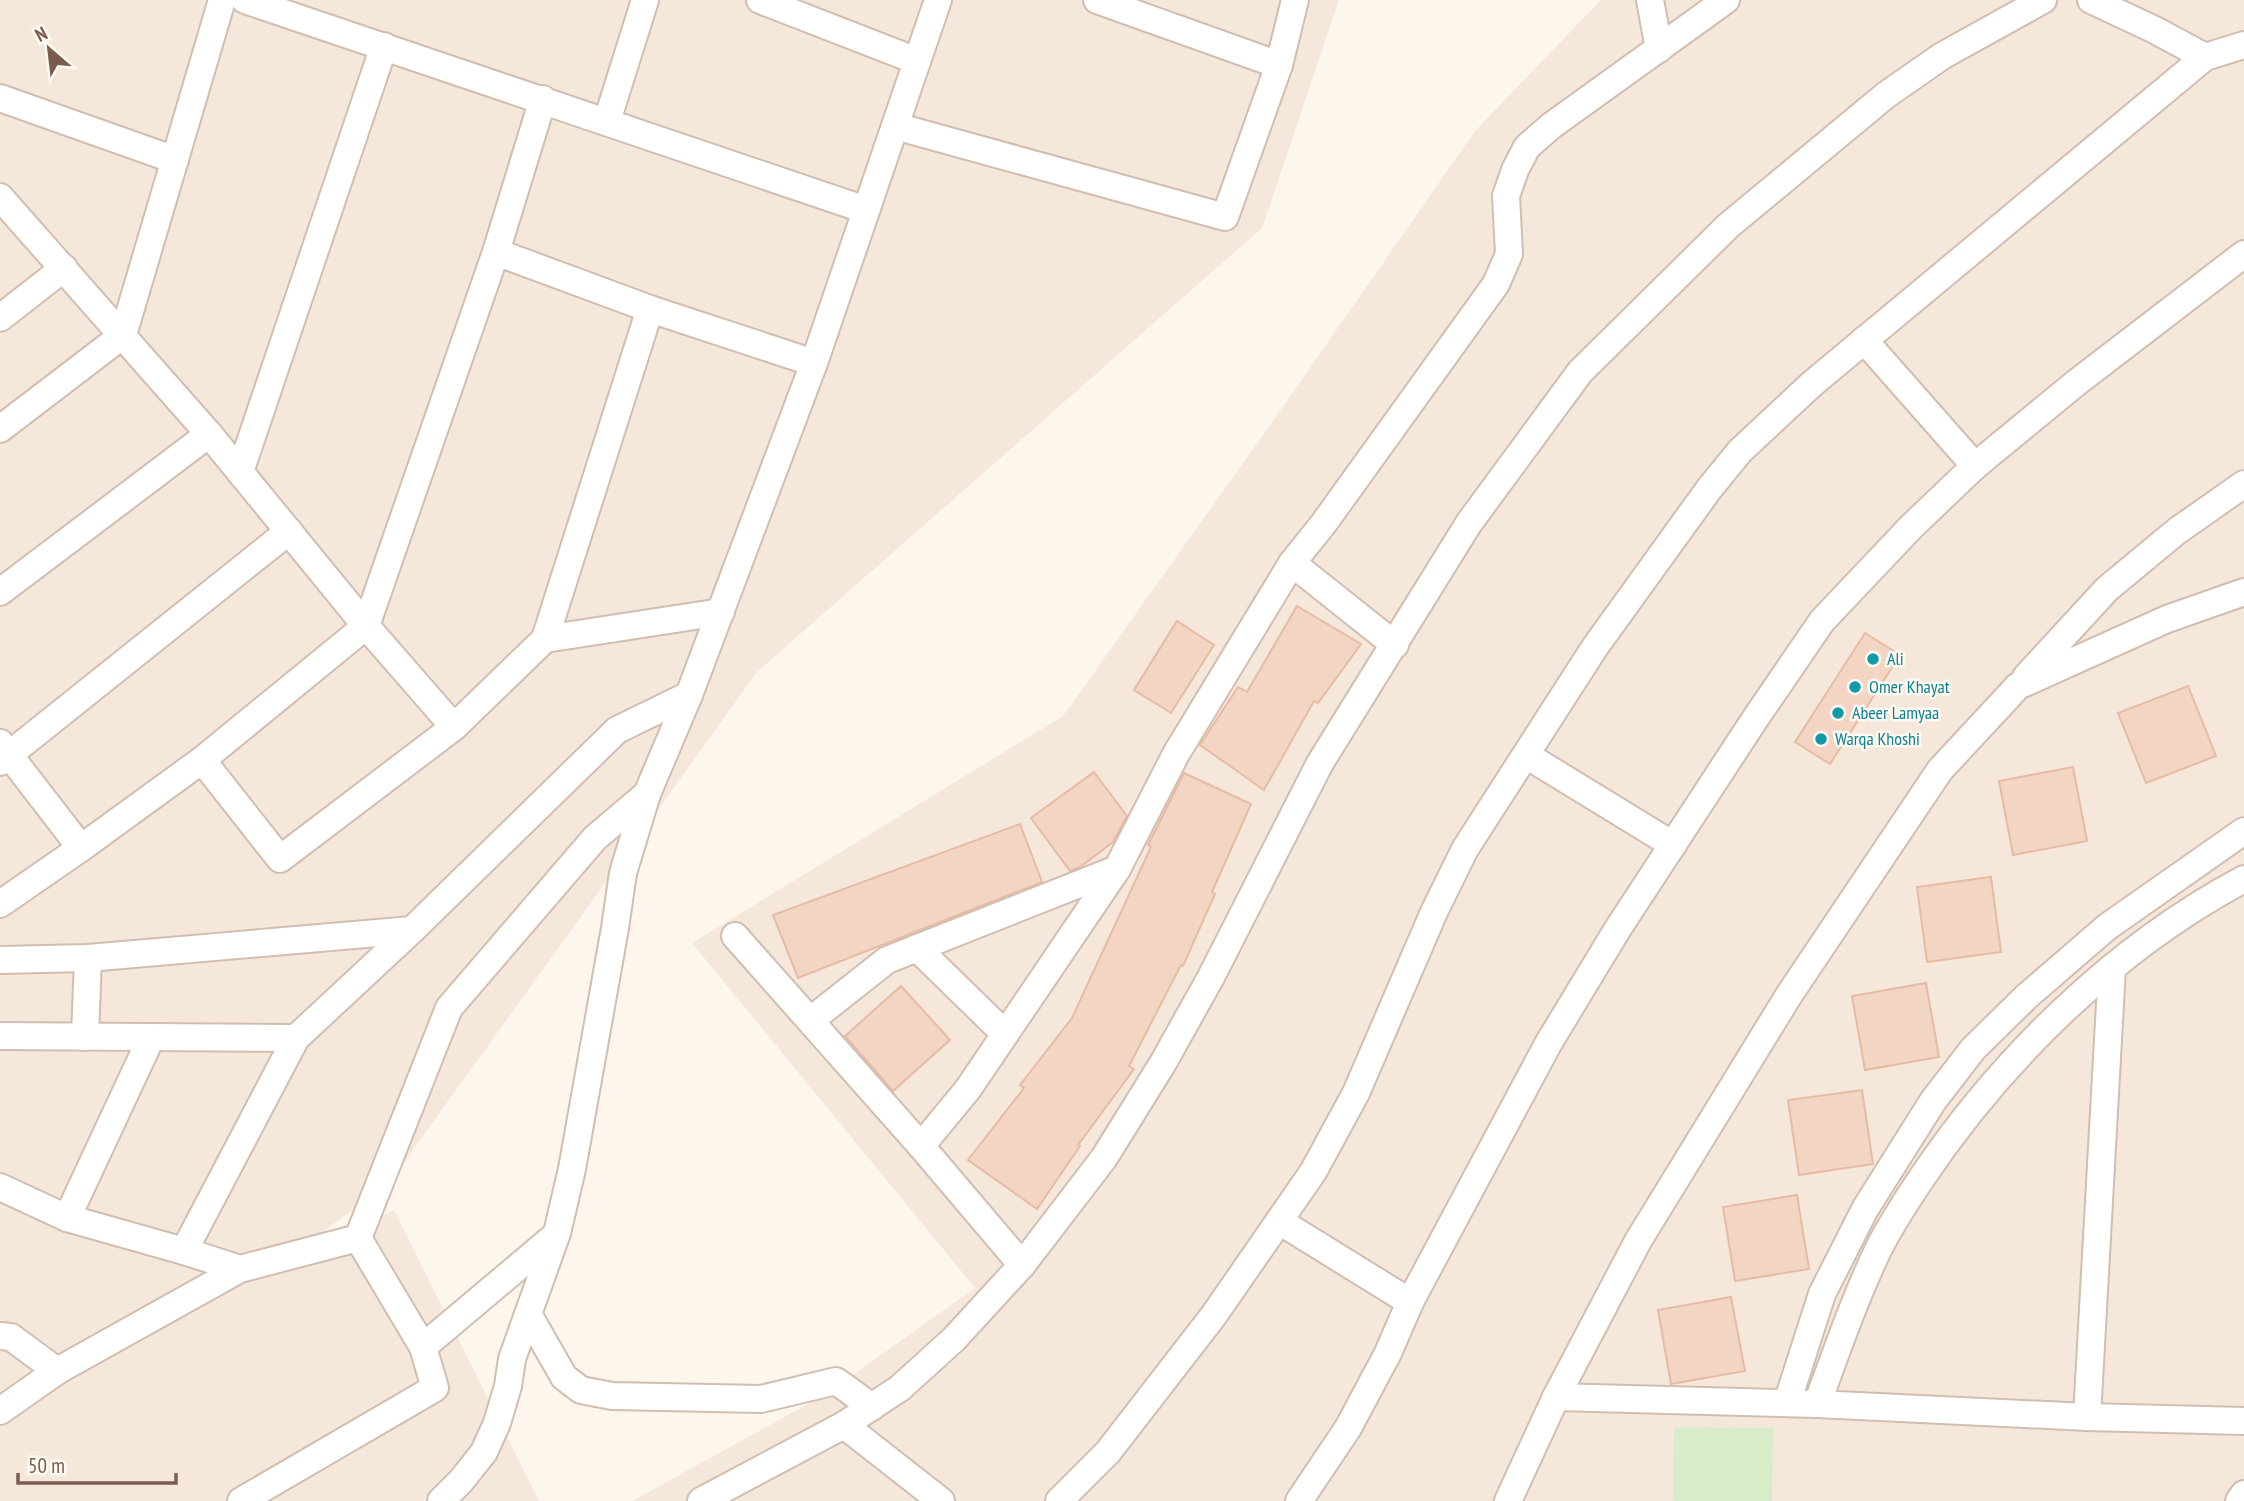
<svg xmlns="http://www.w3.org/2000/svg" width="2244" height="1501" viewBox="0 0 2244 1501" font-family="'PT Sans Narrow',sans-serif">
  <rect width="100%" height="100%" fill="#fdf6ec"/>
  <g fill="#f5e8da">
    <path d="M0,0H1339L1262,228L757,672L387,1186L257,1278L394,1210L539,1501H0Z"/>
    <path d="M1601,0H2244V1501H632L826,1394L975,1288L692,943L1063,716L1266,431L1475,131Z"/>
  </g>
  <path fill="#d8ecc9" d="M1674,1427L1773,1428L1772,1501H1673Z"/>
  <g fill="#f3d5c3" stroke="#e6bba3" stroke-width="2">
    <path d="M1297,606L1361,644L1318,703L1314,701L1264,790L1200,745L1238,687L1247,692Z"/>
    <path d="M1177,621L1214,645L1171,713L1134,690Z"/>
    <path d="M1865,633L1900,655L1830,764L1795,742Z"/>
    <path d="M2188,686L2216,756L2146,783L2118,713Z"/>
    <path d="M2073,767L2087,841L2013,855L1999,781Z"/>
    <path d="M1094,772L1127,816L1113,842L1080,867L1070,871L1031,818Z"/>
    <path d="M1184,773L1251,804L1212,892L1215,894L1183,966L1181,965L1129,1066L1134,1069L1078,1145L1080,1146L1037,1209L968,1160L1024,1088L1020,1085L1072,1018L1151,847L1148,845Z"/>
    <path d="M1020,824L1042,882L798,978L773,915Z"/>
    <path d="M1991,877L2001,952L1927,962L1917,887Z"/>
    <path d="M1926,983L1939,1057L1865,1070L1852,996Z"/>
    <path d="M901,986L950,1040L893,1091L845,1036Z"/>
    <path d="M1862,1090L1873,1164L1799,1175L1788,1100Z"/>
    <path d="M1797,1195L1809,1269L1735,1281L1723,1207Z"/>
    <path d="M1731,1297L1745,1371L1671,1384L1658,1310Z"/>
  </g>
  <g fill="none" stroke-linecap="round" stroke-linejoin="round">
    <defs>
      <g id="minor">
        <path d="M245,0L866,210"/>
        <path d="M760,0L917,61"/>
        <path d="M1097,0L1279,65"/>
        <path d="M1650,0L1659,49"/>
        <path d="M2091,0L2155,30L2205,57"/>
        <path d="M0,98L175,160"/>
        <path d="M607,121L645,0"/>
        <path d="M895,126L1225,217L1279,65L1295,0"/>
        <path d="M0,197L209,434L366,626L454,727"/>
        <path d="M496,252L650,309L814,363"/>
        <path d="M0,318L64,268"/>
        <path d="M1864,340L1975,466"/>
        <path d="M0,429L123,335L222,0"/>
        <path d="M240,472L384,46"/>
        <path d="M1292,563L1395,645"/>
        <path d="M0,592L209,434"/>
        <path d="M545,639L650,309"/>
        <path d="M2026,677L2107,589L2177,531L2244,484"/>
        <path d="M0,743L81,848"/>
        <path d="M1526,755L1673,845"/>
        <path d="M202,760L280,859L454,727L545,639L721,612"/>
        <path d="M0,762L289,531"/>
        <path d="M0,904L81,848L202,760L366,626L496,252L543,99"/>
        <path d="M735,936L921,1146L1022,1265"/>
        <path d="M917,948L1005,1034"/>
        <path d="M0,960L88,958L412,930"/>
        <path d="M811,1020L887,960L1117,869"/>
        <path d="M0,1036L296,1038"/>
        <path d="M85,1037L88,958"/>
        <path d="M921,1146L968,1089L1117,869L1176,754L1292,563L1324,523L1496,284L1509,254L1506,196L1515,170L1527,147L1551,126L1726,0"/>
        <path d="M0,1187L67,1218L184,1251L240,1269"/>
        <path d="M67,1218L151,1038"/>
        <path d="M1279,1221L1410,1302"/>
        <path d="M358,1238L449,1008L595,838L647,794"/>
        <path d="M184,1251L296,1038L412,930L617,730L689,695L814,363L938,0"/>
        <path d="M528,1314L564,1377L581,1390L612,1396L761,1399L836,1381L872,1407"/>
        <path d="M0,1336L11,1337L57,1371"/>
        <path d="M423,1347L556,1235"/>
        <path d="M1556,1397L1817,1404L2087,1417L2244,1421"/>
        <path d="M1787,1403L1822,1294L1865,1209L1933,1101L1973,1049L2026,997L2107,927L2244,831"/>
        <path d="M1817,1404C1837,1351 1855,1297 1880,1246C1892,1223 1907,1200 1921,1179C2002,1058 2116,947 2244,879"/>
        <path d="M0,1411L57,1371L240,1269L358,1238"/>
        <path d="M2087,1417L2112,968"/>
        <path d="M844,1425L941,1501"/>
        <path d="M241,1501L435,1388L423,1347L358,1238"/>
        <path d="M441,1501L461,1481L484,1452L497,1423L508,1386L512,1359L557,1233L572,1169L615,928L623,873L647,794L689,695"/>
        <path d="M701,1501L844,1425L900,1388L954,1339L1022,1265L1104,1158L1163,1063L1211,977L1320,763L1469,523L1580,372L1728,226L1886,95L1942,56L2043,0"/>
        <path d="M1059,1501L1108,1452L1214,1315L1313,1172L1356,1093L1434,912L1465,849L1595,647L1709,489L1740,451L1813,383L2205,57L2244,45"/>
        <path d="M1299,1501L1348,1428L1388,1353L1410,1302L1548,1044L1617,930L1755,719L1822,621L1911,527L1975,466L2076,383L2244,254"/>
        <path d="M1508,1501L1556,1397L1638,1241L1789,995L1940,770L2018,686L2167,619L2244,592"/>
        <path d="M2239,1501L2244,1494"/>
      </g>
    </defs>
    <use href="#minor" stroke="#d1beb0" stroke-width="30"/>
    <use href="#minor" stroke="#fff" stroke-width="26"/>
  </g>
  <g fill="#0f9aa8" stroke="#fffaf3" stroke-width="2.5">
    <circle cx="1873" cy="659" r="7"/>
    <circle cx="1855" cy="687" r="7"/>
    <circle cx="1838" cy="713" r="7"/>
    <circle cx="1821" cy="739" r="7"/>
  </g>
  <g text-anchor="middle" stroke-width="5" stroke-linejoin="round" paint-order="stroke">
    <g font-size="18" fill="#0d838f" stroke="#fffaf3" text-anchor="start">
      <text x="1887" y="665">Ali</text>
      <text x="1869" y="693">Omer Khayat</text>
      <text x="1852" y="719">Abeer Lamyaa</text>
      <text x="1835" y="745">Warqa Khoshi</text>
    </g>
  </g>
  <g transform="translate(49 49) rotate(332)" stroke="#fffaf3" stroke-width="5" paint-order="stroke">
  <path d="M0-5L12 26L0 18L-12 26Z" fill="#7a5c4d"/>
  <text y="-10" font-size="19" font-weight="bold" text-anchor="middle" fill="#7a5c4d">N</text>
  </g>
  <path d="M18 1473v10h158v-10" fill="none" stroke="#7a5c4d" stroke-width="3.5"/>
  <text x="28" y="1473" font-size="21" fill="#7a5c4d" stroke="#fffaf3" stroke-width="5" paint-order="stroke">50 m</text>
</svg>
